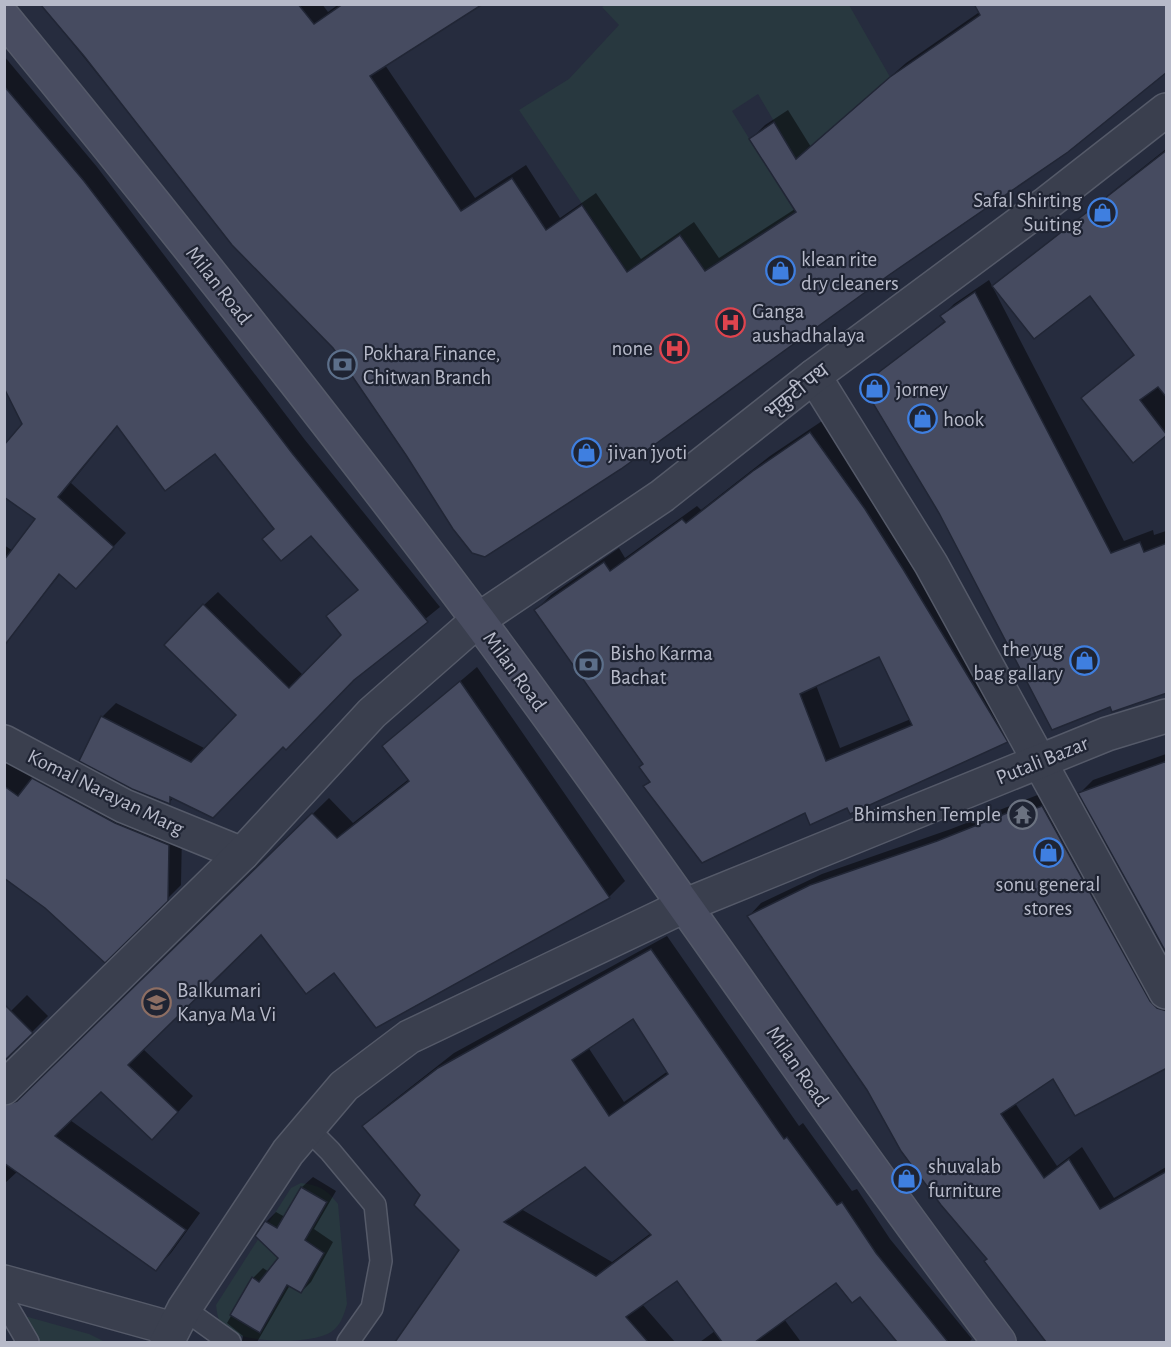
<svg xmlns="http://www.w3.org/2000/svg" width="1171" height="1347" viewBox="0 0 1171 1347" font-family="'Alegreya Sans','Noto Sans Devanagari',sans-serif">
  <rect width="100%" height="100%" fill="#262c3e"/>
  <g fill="#28383f">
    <path d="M606,5H849L890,77L796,159L758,94L732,111L823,257L706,272L680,235L648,257L636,284L519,110L569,79L619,25L602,7Z"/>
    <path d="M301,1183C319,1185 327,1190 338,1204L347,1304C344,1315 341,1325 331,1332C312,1345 242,1344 223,1327C218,1321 217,1313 216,1305L291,1188Z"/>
    <path d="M28,1317L89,1334L105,1342H35L21,1318Z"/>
  </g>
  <g fill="#0007" fill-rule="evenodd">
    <path d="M41,4H322L328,12L339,4H480L385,65L475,198L526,165L560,218L596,193L641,259L694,222L719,258L795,209L751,139L765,125L788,110L811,147L906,63L991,4L1070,149L407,454L334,348L234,244Z"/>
    <path d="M4,56L97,167L305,440L440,607L355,676L283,745L174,797L169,803L102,717L116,703L206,749L239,715L204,605L218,592L304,676L343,635L328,616L359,589L312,534L264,539L275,528L215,452L118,425L71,483L126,533L89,573H61L4,644V545L13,551L37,519L24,424L4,385Z"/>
    <path d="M1166,149V433L1133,461L1083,398L1135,354L1090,294L994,286Z"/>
    <path d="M989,280L1124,541L1153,530L1154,535L1166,531V691L940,512L864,385L945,321L942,316L954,304Z"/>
    <path d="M825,419L1021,727L1007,741L847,807L806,811L645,787L651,781L645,763L536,610L551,595L619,548L625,558L697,506L701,510L770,456ZM880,655L911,719L840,748L816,685Z"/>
    <path d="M477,667L625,881L609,897L376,1026L334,971L261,933L143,1049L193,1096L168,1123L101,1090L70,1120L200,1213L171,1253L156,1269L18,1171L4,1184V1082L16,1091H26L35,1086L329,798L353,823L409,779L384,746Z"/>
    <path d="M4,744L182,831L181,885L105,961L4,848Z"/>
    <path d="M1166,754V951L1080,793L1093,780Z"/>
    <path d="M1045,792L1166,1025L1054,1077L1015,1103L1057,1166L1082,1147L1114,1198L1166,1167V1342H1048L986,1262L989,1258L749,916L761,903L822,874L951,829Z"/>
    <path d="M667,936L799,1126L803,1123L852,1191L857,1189L890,1239L972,1339L969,1342H898L860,1295L836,1281L784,1319L801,1342H700L715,1331L677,1278L642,1304L675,1342H608L599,1332L592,1342H397L461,1250L422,1195L364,1126L379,1112L454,1053ZM633,1017L668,1071L624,1102L588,1047ZM585,1165L651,1233L612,1262L521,1209Z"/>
    <path d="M27,995L48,1016L6,1058L4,1018Z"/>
    <path d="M313,1177L336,1191L314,1229L333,1242L311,1282L301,1292L290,1285L257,1342H242L243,1336L227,1323L253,1278L263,1268L269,1272L280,1258L266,1222L276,1212L285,1217L302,1187Z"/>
  </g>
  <g fill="#464b60" stroke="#212635" stroke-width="1.5" fill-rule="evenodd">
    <path d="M40,4H298L314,24L343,4H483L370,76L461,211L512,178L546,230L582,205L627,272L680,235L705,271L796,212L749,139L774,122L796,159L890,77L980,15L974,4H1167V72L1068,152L889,275L621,469L485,557L472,553L453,529L406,455L333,348L232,245L84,56Z"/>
    <path d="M4,86L84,181L292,453L428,622L354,680L286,750L283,747L213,818L170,797V804L132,789L79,761L101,716L191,762L236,715L164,645L203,604L289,688L341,635L326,616L358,590L311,536L281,561L262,539L274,529L215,454L165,491L117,426L58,497L114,547L76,589L59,574L4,646V560L35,519L4,497V445L22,424L4,388Z"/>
    <path d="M1167,150V398L1158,387L1140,400L1167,435L1133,463L1081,398L1134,355L1090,296L1034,339L992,286Z"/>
    <path d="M975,292L1111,553L1140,542L1144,552L1167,543V693L1112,712L1110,707L1052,730L939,513L862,385L945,322L940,316Z"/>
    <path d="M810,432L865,509L903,569L1008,742L850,814L847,808L810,825L805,813L702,863L643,786L650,782L639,767L643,764L534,610L604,562L610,571L682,519L686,523L753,471ZM879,657L912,725L826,761L800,694Z"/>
    <path d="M460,681L610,898L376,1028L334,973L306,994L261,935L128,1065L178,1112L152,1140L101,1092L55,1136L186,1230L156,1271L4,1163V1106L17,1101L312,813L337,838L409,781L382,746Z"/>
    <path d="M1167,761V954L1078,793Z"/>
    <path d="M32,778L115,823L169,845L168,901L105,963L45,908L4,878V786L18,796Z"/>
    <path d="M1032,803L1034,809L1042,806L1150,1001L1157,1008L1167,1011V1068L1075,1116L1053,1079L1001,1114L1044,1178L1069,1159L1100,1209L1167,1171V1342H1046L984,1261L987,1259L941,1205L901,1151L867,1090L747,916L810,885L937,841Z"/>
    <path d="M651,949L784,1139L787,1137L837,1205L842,1202L876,1253L948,1342H897L860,1297L852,1303L836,1283L755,1342H722L677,1281L626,1317L648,1342H395L459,1250L414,1205L420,1195L362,1126L438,1068ZM633,1019L668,1074L609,1116L572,1060ZM585,1167L651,1235L596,1276L504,1222Z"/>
    <path d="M4,1004L33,1033L4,1061Z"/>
    <path d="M301,1187L327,1202L305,1240L324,1253L301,1293L287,1285L260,1333L230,1315L252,1277L259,1282L278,1258L255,1236L265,1221L277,1228Z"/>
  </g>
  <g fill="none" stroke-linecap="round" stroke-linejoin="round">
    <defs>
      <g id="lane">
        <path d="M308,1129L330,1151L375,1205L381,1261L372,1308L348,1342"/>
        <path d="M4,1301L28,1342"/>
        <path d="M184,1309L230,1342"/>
      </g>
      <g id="street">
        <path d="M814,376L931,564L1166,992"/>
        <path d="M4,742L124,806L242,854"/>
        <path d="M4,1088L242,854L372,713L478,620L662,496L814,376L1047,203L1166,110"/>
        <path d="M4,1282L173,1329"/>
        <path d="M167,1342L184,1309L288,1152L344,1086L409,1037L686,905L1107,734L1166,716"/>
      </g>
      <path id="secondary" d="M4,18C166,216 325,416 478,620C656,858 820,1105 999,1342"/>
    </defs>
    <use href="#lane" stroke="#555a69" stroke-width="24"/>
    <use href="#street" stroke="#555a69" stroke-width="36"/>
    <use href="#secondary" stroke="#555a69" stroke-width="36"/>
    <use href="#lane" stroke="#3a3f4e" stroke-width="21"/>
    <use href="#street" stroke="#3a3f4e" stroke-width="33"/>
    <use href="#secondary" stroke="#494d61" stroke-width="33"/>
  </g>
  <defs>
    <symbol id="shop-ring" viewBox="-11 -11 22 22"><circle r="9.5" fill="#1f2433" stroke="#3f7fe0" stroke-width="1.5"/><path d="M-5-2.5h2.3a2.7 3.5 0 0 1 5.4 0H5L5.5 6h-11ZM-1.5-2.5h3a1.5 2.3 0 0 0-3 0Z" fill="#3f7fe0"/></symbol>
    <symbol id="hospital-ring" viewBox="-11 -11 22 22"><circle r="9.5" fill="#1f2433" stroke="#e0444e" stroke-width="1.5"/><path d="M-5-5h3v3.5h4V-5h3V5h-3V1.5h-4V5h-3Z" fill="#e0444e"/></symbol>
    <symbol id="bank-ring" viewBox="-11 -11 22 22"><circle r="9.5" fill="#1f2433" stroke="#5c6f8a" stroke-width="1.5"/><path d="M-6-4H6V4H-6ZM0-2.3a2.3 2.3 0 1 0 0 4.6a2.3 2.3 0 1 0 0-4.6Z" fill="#5c6f8a"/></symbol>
    <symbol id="temple-ring" viewBox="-11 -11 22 22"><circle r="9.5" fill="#1f2433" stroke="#6b7280" stroke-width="1.5"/><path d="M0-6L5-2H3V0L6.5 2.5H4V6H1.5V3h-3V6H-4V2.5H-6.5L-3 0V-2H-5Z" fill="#6b7280"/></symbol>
    <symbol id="school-ring" viewBox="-11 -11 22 22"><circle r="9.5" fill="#1f2433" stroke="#8d6e63" stroke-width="1.5"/><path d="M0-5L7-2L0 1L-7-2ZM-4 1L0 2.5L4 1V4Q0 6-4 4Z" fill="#8d6e63"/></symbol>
  </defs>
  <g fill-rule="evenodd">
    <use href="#shop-ring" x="1086" y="196" width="33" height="33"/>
    <use href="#shop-ring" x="764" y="254" width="33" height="33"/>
    <use href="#hospital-ring" x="714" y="306" width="33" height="33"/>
    <use href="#hospital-ring" x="658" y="332" width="33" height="33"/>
    <use href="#bank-ring" x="326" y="348" width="33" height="33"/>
    <use href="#shop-ring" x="858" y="372" width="33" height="33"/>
    <use href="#shop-ring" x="906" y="402" width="33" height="33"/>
    <use href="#shop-ring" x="570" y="436" width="33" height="33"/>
    <use href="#shop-ring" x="1068" y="644" width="33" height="33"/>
    <use href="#bank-ring" x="572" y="648" width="33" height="33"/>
    <use href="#temple-ring" x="1006" y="798" width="33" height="33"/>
    <use href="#shop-ring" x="1032" y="836" width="33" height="33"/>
    <use href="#school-ring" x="140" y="986" width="33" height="33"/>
    <use href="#shop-ring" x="890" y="1162" width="33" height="33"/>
  </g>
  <g text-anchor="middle" stroke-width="4.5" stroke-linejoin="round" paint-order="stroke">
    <g font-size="21" fill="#b7bac9" stroke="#1f2433" text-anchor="start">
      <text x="1082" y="207" text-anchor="end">Safal Shirting<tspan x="1082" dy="24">Suiting</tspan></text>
      <text x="801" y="266">klean rite<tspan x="801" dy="24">dry cleaners</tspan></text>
      <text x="752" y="318">Ganga<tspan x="752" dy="24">aushadhalaya</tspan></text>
      <text x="653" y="355" text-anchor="end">none</text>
      <text x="363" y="360">Pokhara Finance,<tspan x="363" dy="24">Chitwan Branch</tspan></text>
      <text x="896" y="396">jorney</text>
      <text x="943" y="426">hook</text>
      <text x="608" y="459">jivan jyoti</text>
      <text x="1063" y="656" text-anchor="end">the yug<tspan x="1063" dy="24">bag gallary</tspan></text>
      <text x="610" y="660">Bisho Karma<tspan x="610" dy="24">Bachat</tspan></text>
      <text x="1001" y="821" text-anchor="end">Bhimshen Temple</text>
      <text x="1048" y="891" text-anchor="middle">sonu general<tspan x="1048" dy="24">stores</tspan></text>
      <text x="177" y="997">Balkumari<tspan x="177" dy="24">Kanya Ma Vi</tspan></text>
      <text x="928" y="1173">shuvalab<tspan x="928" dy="24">furniture</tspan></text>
    </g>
    <g font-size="21" fill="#b7bac9" stroke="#1f2433">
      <text transform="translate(219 285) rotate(52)" y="7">Milan Road</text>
      <text transform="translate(796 391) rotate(-38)" y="7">भृकुटी पथ</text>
      <text transform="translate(515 671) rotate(54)" y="7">Milan Road</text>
      <text transform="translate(1042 760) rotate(-22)" y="7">Putali Bazar</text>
      <text transform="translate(106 792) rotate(26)" y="7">Komal Narayan Marg</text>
      <text transform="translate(798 1066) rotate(55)" y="7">Milan Road</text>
    </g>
  </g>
  <rect width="1171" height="1347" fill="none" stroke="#b7bac9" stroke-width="12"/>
</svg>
